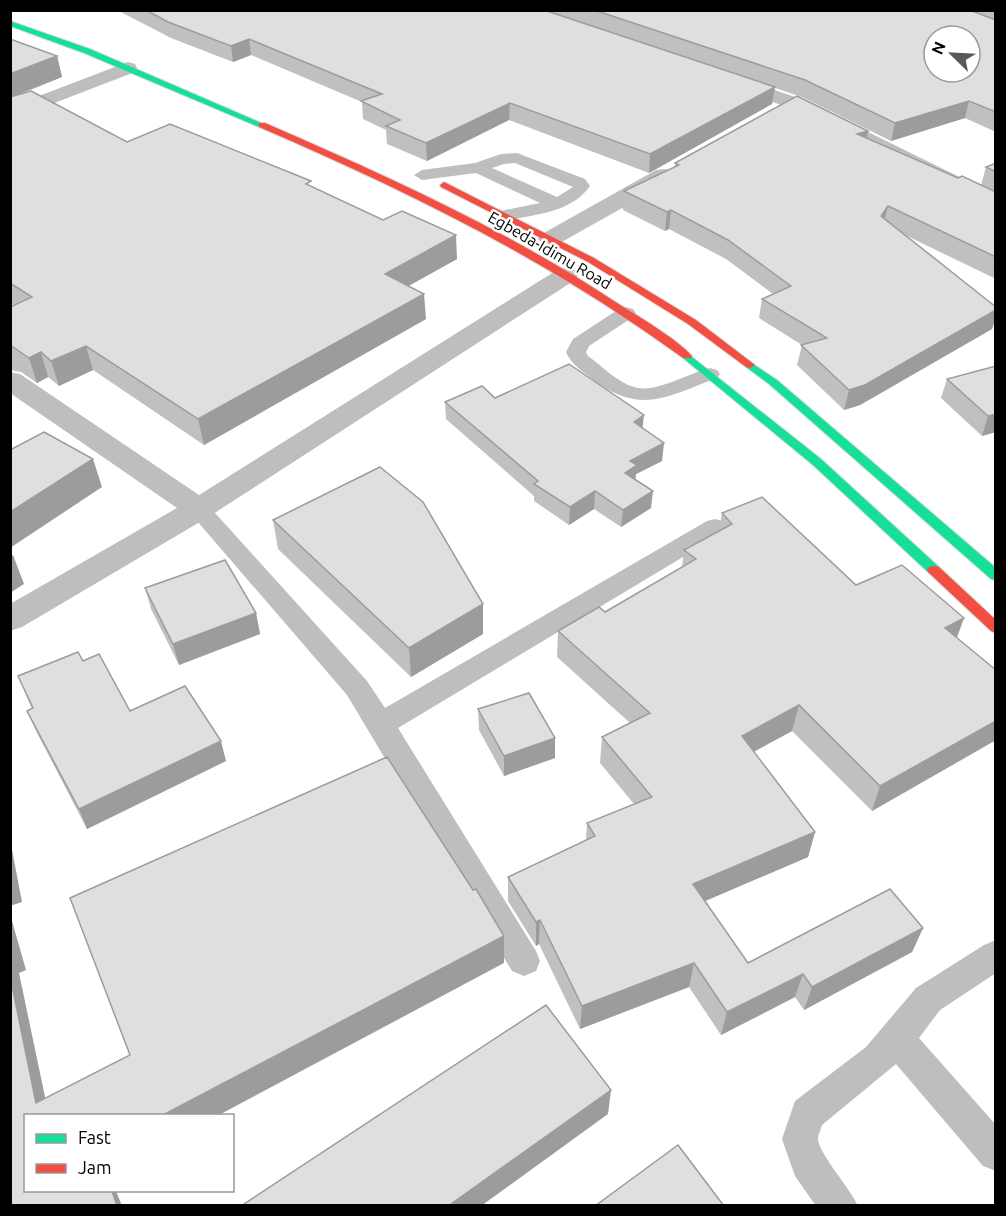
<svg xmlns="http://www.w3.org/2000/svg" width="1006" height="1216" viewBox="0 0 1006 1216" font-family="Ubuntu,sans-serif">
  <rect width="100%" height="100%" fill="#fff"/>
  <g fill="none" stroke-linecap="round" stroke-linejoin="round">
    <defs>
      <g id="fast">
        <path d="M10,21L90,49L266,125L259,127L84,53L10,26Z"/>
        <path d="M687,353L821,459L939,567L941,570L939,573H929L813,465L683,358V354Z"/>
        <path d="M750,362L777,380L996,568V580L991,579L769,384L746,367V363Z"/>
      </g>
      <g id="jam">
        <path d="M259,123H265C385,175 505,229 614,301C636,315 676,338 692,356L691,358H683C548,260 412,193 259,127Z"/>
        <path d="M444,182L594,258L696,320L755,365L750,368L746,367L688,324L588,262L441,187L440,185Z"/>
        <path d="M934,566L939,567L996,620V633L991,631L929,573L927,570L929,567Z"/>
      </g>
    </defs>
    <use href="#fast" stroke="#dbdbdb" stroke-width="2"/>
    <use href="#jam" stroke="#dbdbdb" stroke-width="2"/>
    <g fill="#bebebe" fill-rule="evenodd">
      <path d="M517,153L585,179L590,186C572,212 536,215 506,220L500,219L497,215L500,211L540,203L476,173L422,180L414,175L422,170L475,163L501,154ZM515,163L573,187L557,197L492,168L504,164Z"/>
      <path d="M626,307L633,309L636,313L633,317L589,346L586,352L588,356C602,366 617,382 634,387C655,394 689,373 710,368L717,370L720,374L717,378C666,397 640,416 591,378C581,370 571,364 566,352L573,339L619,309Z"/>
      <path d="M199,501L207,504L367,681L385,708L707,521L715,519L723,521L727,527L723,533L398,728L536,951L540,961L536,971L524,976L512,971L347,695L191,514L187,509L191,504Z"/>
      <path d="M996,940V973L940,1010L919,1038L996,1125V1171L983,1166L896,1064L822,1125C821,1129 818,1135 818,1139C819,1154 850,1188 858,1206H816L795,1176L782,1139L795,1101L866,1047L916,988L984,945Z"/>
    </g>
    <g fill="#bebebe" fill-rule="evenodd">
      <path d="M128,62L135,64L137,68L135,72L10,120V107Z"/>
      <path d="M731,75L801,99L996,195V211L787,107L724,85L721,81L724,77Z"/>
      <path d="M664,169L672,170L675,175L672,180L558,244L550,246L542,244L538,239L542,234L656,170Z"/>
      <path d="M566,268L575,270L578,275L575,280L210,516L22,627L10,631V604L177,508L10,393V372L20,374L199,495L557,270Z"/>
    </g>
    <use href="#fast" fill="#16e098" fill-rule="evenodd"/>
    <use href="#jam" fill="#f24e42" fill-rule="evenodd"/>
  </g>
  <g fill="#c0c0c0">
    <path d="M117,10H996V132L965,118L891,141L802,97L775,88L772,104L649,173L509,120L427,161L387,144L386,130L363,119L362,102L251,55L233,62L171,38Z"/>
    <path d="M10,39L57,56L62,77L16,96L127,142L312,187L457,259L408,286L426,319L204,445L93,370L59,386L48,377L37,383L21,372L10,370V307L14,305L10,303Z"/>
    <path d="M868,131L867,138L958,178L981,185L986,167L996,163V279L905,235L996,307V317L992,329L860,405L844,410L797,365L802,345L759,318L762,299L773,294L726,259L669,229L665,231L623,210L624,191L675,167V163Z"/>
    <path d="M996,366V432L982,436L941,398L947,379Z"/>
    <path d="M495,398L643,428L662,461L636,474L635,479L651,508L621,527L594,509L569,525L534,501V496L446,419L445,402Z"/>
    <path d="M722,513L856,585L964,618L957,638L996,670V740L872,811L792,731L754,752L815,832L808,857L705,901L748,963L923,928L912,952L804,1010L795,997L721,1035L689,987L580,1029L539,944L536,946L508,901V877L586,840L587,823L634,804L600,763L602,737L630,723L557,657L558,631L605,612L682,567L684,550L719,531Z"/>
    <path d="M273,520L483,604V634L411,677L278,549Z"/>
    <path d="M145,588L256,613L260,634L179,665L151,609Z"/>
    <path d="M83,661L130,711L226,761L87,829L36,731L27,711L32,709L18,676Z"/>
    <path d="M478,709L555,758L504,776L479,730Z"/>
  </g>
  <g fill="#9c9c9c">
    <path d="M249,39L251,55L233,62L231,46Z"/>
    <path d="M57,56L62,77L16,95L18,102L10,105V74Z"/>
    <path d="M775,87L772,104L649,173L650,154Z"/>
    <path d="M969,101L965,118L891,141L895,123Z"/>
    <path d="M510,103L509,120L427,161L426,143Z"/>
    <path d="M868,131L865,149L857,134Z"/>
    <path d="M888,206L883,225L881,216Z"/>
    <path d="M671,210L669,229L665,231L667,212Z"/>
    <path d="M456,235L457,259L387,298L385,274Z"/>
    <path d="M424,294L426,319L204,445L198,419Z"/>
    <path d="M996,310V317L992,329L860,405L844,410L849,390Z"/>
    <path d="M86,346L93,370L59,386L51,361Z"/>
    <path d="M41,352L48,377L37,383L29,358Z"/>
    <path d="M996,414V432L982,436L988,416Z"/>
    <path d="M644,415L642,433L634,422Z"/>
    <path d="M664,443L662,461L636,474L635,483L625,473L630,461Z"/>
    <path d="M93,459L102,487L10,548V512Z"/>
    <path d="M595,491L594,509L569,525L570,507Z"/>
    <path d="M653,491L651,508L621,527L623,510Z"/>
    <path d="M13,555L24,584L10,593V557Z"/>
    <path d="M483,604V634L411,677L409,648Z"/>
    <path d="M256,613L260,634L179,665L173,644Z"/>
    <path d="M964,618L954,644L945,628Z"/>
    <path d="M799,705L792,731L736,761L742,736Z"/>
    <path d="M996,721V740L872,811L880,786Z"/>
    <path d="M555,738V758L504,776V756Z"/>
    <path d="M221,741L226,761L87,829L79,809Z"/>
    <path d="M815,832L808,857L689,908L693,884Z"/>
    <path d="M10,839L22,902L10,906Z"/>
    <path d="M10,914L26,970L19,973L49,1116L36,1103L10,976Z"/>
    <path d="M540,920L539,944L536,946V922Z"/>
    <path d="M923,928L912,952L804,1010L812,987Z"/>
    <path d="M504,936V963L217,1116H161Z"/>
    <path d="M694,963L689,987L580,1029L582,1006Z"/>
    <path d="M803,974L795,997L721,1035L727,1012Z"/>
    <path d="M611,1090L608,1114L481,1206H448Z"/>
    <path d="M112,1191H116L122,1206H117Z"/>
  </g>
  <g fill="#dfdfdf" stroke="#9c9c9c" stroke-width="1.5" fill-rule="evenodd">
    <path d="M146,10H544L775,87L650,154L510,103L426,143L386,126L400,120L361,101L382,94L249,39L231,46L168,22Z"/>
    <path d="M594,10H969L996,20V112L969,101L895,123L805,80ZM934,36H970V72H934Z"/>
    <path d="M10,39L57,56L10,74Z"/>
    <path d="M31,91L127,142L170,124L311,181L306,184L383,220L402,211L456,235L385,274L424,294L198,419L86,346L51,361L41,352L29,358L13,347H10V307L32,297L10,283V97Z"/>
    <path d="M797,96L868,131L857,134L958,178L962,176L996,192V257L888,206L881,216L996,307V310L865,385L849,390L801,345L827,338L762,299L791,286L728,240L671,210L667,212L624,191L679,165L675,163Z"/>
    <path d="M996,163V172L986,167Z"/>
    <path d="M569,364L644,415L634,422L664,443L630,461L637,465L625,473L653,491L623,510L595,491L570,507L534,484L538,481L445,402L482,386L495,398Z"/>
    <path d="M996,366V414L988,416L947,379Z"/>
    <path d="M44,432L93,459L10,512V450Z"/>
    <path d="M380,467L423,502L483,604L409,648L273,520Z"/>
    <path d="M762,497L856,585L902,565L964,618L945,628L996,670V721L880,786L799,705L742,736L815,832L693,884L748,963L890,889L923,928L812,987L803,974L727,1012L694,963L582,1006L540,920L536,922L508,877L595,836L587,823L652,797L602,737L650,713L558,631L599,607L605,612L696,559L684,550L732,524L722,513Z"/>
    <path d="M225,560L256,613L173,644L145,588Z"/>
    <path d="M78,652L83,661L99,654L130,711L185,686L221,741L79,809L27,711L33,708L18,676Z"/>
    <path d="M529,693L555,738L504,756L478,709Z"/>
    <path d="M387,757L473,890L476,889L504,936L161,1116H26V1191H112L117,1206H10V976L36,1103L130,1055L70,898Z"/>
    <path d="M546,1005L611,1090L448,1206H241Z"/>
    <path d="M678,1145L724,1206H595Z"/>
  </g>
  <g text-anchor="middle" stroke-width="5" stroke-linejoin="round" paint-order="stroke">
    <g font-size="16" fill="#000" stroke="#fff">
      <text transform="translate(550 250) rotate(30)" y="6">Egbeda-Idimu Road</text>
    </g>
  </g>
  <rect width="1006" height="1216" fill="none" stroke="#000000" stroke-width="24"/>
  <rect x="24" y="1114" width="210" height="78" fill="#ffffff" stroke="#999999" stroke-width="1.5"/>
  <rect x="36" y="1134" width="30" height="9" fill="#16e098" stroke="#999999" stroke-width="1.5"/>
  <text x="78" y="1144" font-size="18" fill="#000000">Fast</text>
  <rect x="36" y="1164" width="30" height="9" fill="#f24e42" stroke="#999999" stroke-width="1.5"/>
  <text x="78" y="1174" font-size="18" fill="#000000">Jam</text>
  <g transform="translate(952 54) rotate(294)"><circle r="28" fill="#ffffff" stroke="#999999" stroke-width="1.5"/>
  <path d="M0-4.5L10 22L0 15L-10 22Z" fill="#595959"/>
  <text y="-9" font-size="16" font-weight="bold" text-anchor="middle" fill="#000000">N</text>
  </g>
</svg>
